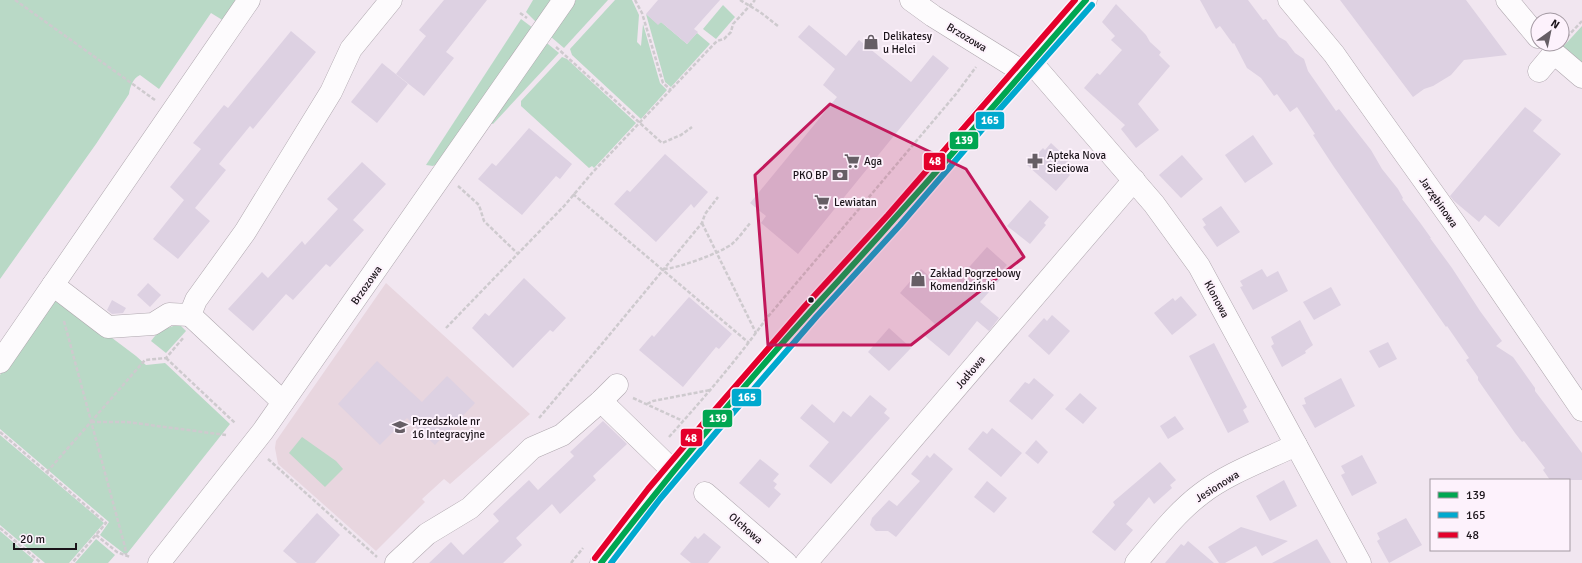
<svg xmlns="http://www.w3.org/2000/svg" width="1582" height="563" viewBox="0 0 1582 563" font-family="Signika,sans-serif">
  <rect width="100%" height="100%" fill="#f1e6f0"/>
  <path fill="#e8d6df" d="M386,283L530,414L450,484L444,479L422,499L425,502L376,551L278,464L275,448L276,441Z"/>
  <g fill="#b9d9c6">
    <path d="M0,0H241L224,21L211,13L159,89L140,75C133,78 130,87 129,94L96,144L0,279Z"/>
    <path d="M533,0H552L537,23L526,12Z"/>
    <path d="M576,0H608L564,48L551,37Z"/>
    <path d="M615,0H632L639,15L637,42L641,46L643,24L660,83L667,90L641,119L572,55L570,49Z"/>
    <path d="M723,5L735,17L716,39L703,29Z"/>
    <path d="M646,14L658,24L661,22L687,44L697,33L710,44L671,87L665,82Z"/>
    <path d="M521,19L533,28L439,162L433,166L426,165Z"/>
    <path d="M1582,26V67L1561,49Z"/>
    <path d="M546,44H548L559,53L493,124L491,123Z"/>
    <path d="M562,57L567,59L636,123L594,168L592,166L589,168L521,106V101Z"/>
    <path d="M52,299L63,301L136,356L146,365L165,363L230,424L126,555L100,535L109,522L0,429V375Z"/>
    <path d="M179,324L186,331L166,353L151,341L159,331Z"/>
    <path d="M0,435L104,523L69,563H45L0,525Z"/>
    <path d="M302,437L336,461L343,469L325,487L289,453Z"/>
    <path d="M0,531L34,560L32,563H0Z"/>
    <path d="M96,539L115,555L108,563H75Z"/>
  </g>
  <g fill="#ddd1e2">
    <path d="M444,0H487L446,52L454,58L424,96L396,74L426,36L419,30Z"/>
    <path d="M658,0H720L694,29L698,32L687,44L661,22L658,25L646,14Z"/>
    <path d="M1200,0H1248L1263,20L1266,19L1279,37L1286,41L1295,53L1304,59L1308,71L1336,111L1339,109L1371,150L1382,169L1398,189L1403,198L1402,199L1421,224L1431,238H1430L1452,268L1480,311L1502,341L1496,346L1513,357L1535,388V391L1582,453V480H1550L1543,470L1545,468L1524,441L1522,442L1515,433L1478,380V377L1466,360L1469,358L1447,326L1446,327L1334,167L1313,135L1315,134L1297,107L1290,112L1277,94L1274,96L1261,78L1247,68L1234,43L1233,44L1220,26L1216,29Z"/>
    <path d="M1340,0H1466L1507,55L1464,60L1451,75L1433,86L1424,89L1413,97Z"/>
    <path d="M1116,4L1146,35L1150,42L1161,52L1159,55L1170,66L1138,104L1159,130L1136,148L1121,129L1125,125L1084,88L1097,73L1100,75L1122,50L1111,40L1115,36L1102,22Z"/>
    <path d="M809,25L846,56L859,40L911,82L933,55L949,68L798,254L761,223L766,216L750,203L837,97L823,85L835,69L798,37Z"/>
    <path d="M291,31L316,52L253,129L250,126L219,164L226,170L195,208L210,221L178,259L153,239L184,200L170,187L201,149L193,143L224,105L228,108Z"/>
    <path d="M382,63L408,84L377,123L351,102Z"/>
    <path d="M1525,107L1542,120L1533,131L1561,154L1499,227L1485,215L1479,222L1454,201L1450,196Z"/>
    <path d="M529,128L572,164L560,179L556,176L522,215L478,179L492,163L496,166Z"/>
    <path d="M1253,135L1273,164L1245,183L1225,155Z"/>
    <path d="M1051,143L1069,160L1062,167L1070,175L1056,191L1027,165L1043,148L1045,150Z"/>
    <path d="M665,154L708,192L694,208L691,204L656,242L614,204L627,190L630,192Z"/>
    <path d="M1182,155L1203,179L1181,198L1159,175Z"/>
    <path d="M362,162L386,184L353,220L364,230L330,267L326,264L293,300L286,294L253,331L228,309L262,272L268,278L302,241L305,245L338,209L327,199Z"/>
    <path d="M1030,200L1049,217L1044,223L1046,225L1030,244L1007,226Z"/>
    <path d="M1221,206L1240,232L1217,247L1203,227L1206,225L1202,219Z"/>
    <path d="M987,247L1007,265L1002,270L1006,273L980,302L999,318L989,331L977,321L949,356L925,336L935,324L900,293L921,269L947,292Z"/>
    <path d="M1262,269L1267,277L1278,271L1288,291L1253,310L1240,287L1243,286L1240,281Z"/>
    <path d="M524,278L566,318L553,332L550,330L513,368L472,328L485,313L489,316Z"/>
    <path d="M148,283L161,295L150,307L137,295Z"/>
    <path d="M1331,287L1341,305L1314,320L1303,302Z"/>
    <path d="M1181,296L1197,315L1172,335L1154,313L1173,298L1175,301Z"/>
    <path d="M689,297L732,334L719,349L716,347L683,387L639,350L652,335L654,337Z"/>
    <path d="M112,300L126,308L123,313L112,314L107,310Z"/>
    <path d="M1052,315L1070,331L1049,355L1028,336L1044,318L1047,321Z"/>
    <path d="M1300,320L1313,345L1305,351L1306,353L1282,367L1271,346L1274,344L1271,337Z"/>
    <path d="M889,328L911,348L889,371L868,352Z"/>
    <path d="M1388,342L1397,359L1379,368L1369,351Z"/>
    <path d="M1214,343L1247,407L1243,410L1249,422L1228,433L1189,356Z"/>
    <path d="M377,361L422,402L447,376L475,403L435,445L407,418L380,445L338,404Z"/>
    <path d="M1034,378L1054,395L1032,420L1009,401L1025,382L1029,384Z"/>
    <path d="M1341,378L1355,406L1315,428L1302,405L1306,404L1304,398Z"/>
    <path d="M1080,393L1097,408L1083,424L1065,409Z"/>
    <path d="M870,395L887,409L884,413L890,418L831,484L809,466L829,442L800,418L812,404L834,423L843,411L851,417Z"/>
    <path d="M1175,416L1184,429L1168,439L1160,426Z"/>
    <path d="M603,421L627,444L593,476L596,480L560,514L552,504L516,538L522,545L503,563H429L451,542L463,555L499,521L493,514L529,480L538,490L574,456L570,452Z"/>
    <path d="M992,428L1022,453L1001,477L968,449L983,431L987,434Z"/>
    <path d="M1036,440L1048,452L1038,464L1025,453Z"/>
    <path d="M934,453L953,469L896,537L888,531H876L870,525L872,518L889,500L897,506L920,481L911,474L927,455L930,458Z"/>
    <path d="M1362,455L1377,483L1352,496L1341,475L1345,473L1341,466Z"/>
    <path d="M760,459L779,474L773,481L777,484L774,488L781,494L769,508L739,483Z"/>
    <path d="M1160,462L1176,480L1170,485L1172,488L1154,504L1149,497L1126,524L1133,530L1115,551L1092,532L1115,505L1113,502Z"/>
    <path d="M1284,480L1297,506L1270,521L1256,496Z"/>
    <path d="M987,481L1007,498L994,513L974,497Z"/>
    <path d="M317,513L340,535L315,563H297L283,551Z"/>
    <path d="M1406,518L1422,545L1389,563L1377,541L1380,539L1377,533Z"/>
    <path d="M1241,527L1264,534L1288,541L1262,556L1256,546L1225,563H1219L1208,547Z"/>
    <path d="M704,533L721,547L708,563H691L680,554L695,536L698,539Z"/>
    <path d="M1317,539L1331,563H1272Z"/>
    <path d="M1188,541L1214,563H1165L1181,544L1184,546Z"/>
  </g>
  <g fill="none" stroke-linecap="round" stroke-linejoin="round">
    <defs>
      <g id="minor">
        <path d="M911,0L933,16L1023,72"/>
        <path d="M1289,0L1334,54L1355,84L1455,224L1582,410"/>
        <path d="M1507,0L1538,37"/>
        <path d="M1032,63L1154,204L1199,266L1360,563"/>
        <path d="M1539,71L1554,53L1582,77"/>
        <path d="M53,285L108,327L153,324L169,314L190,315"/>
        <path d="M0,362L249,0"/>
        <path d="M601,401L673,471"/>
        <path d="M283,402L190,315L196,300L245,232L331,92L351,49L391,0"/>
        <path d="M705,493L786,563"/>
        <path d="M159,563L263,431L564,0"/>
        <path d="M396,563L427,534L470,508L532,448L562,435L601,401L617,385"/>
        <path d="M601,563L654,494L713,424L811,311L894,220L992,106L1086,0"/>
        <path d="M806,563L1134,180"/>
        <path d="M1136,563C1156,539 1176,513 1201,494C1228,473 1265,460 1296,445"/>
      </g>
    </defs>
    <use href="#minor" stroke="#afa7ae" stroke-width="23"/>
    <g stroke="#cecace" stroke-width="2.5" stroke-dasharray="4 2" stroke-linecap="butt">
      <path d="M15,0L155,100"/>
      <path d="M635,0L642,13L663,83L671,90"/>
      <path d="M740,0L760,12L778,26"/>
      <path d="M520,13L527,18"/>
      <path d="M1567,37L1582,21"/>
      <path d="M556,47L662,143L681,135L692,127"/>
      <path d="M458,186L479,205L484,221L517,253"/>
      <path d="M573,194L749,343"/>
      <path d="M702,223L756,333"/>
      <path d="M664,269C679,268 720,253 732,244C739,238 745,229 751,222"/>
      <path d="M64,321L125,547L126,555"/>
      <path d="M446,328L565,205L592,173L714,44L717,41L724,39L731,32L733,24L755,0"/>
      <path d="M166,358L235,423"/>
      <path d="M633,398L683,421"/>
      <path d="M647,404L653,401L710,390"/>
      <path d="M539,418L601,345L702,223L705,214L718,197"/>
      <path d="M91,422H127L226,435"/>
      <path d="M0,432L106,523L72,563"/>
      <path d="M669,437C703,399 736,361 766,319L956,94L976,67"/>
      <path d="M268,459L377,557"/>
      <path d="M47,472L145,360L166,358L184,337"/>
      <path d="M0,528L41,563"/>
      <path d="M96,535L117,552L130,557"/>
      <path d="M571,563L583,548"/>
    </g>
    <use href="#minor" stroke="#fdfbfd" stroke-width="22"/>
    <defs>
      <path id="bus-1" d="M601,563C668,476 738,392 811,311C839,280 867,250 894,219C959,147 1022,73 1086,0"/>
      <path id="bus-2" d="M611,563L660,499L719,429L817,316L900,225L998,111L1092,5"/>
      <path id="bus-3" d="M595,558L648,489L707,419L805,306L888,215L1075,0"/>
    </defs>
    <use href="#bus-1" stroke="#fdf2fc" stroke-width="9"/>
    <use href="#bus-2" stroke="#fdf2fc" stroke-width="9"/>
    <use href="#bus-3" stroke="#fdf2fc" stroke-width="9"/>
    <use href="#bus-1" stroke="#00a651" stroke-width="6"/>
    <use href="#bus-2" stroke="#00a9ce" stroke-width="6"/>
    <use href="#bus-3" stroke="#e4002b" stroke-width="6"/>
  </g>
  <path fill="#c2185b" fill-opacity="0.2" stroke="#c2185b" stroke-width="3" stroke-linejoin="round" d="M830,104L966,169L1024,257L911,345H768L755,175Z"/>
  <defs>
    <symbol id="shop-bare" viewBox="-9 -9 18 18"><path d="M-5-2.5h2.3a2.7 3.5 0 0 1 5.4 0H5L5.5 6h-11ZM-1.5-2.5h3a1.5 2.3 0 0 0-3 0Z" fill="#665e65" stroke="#fdf2fc" stroke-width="2.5" paint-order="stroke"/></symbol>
    <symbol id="supermarket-bare" viewBox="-9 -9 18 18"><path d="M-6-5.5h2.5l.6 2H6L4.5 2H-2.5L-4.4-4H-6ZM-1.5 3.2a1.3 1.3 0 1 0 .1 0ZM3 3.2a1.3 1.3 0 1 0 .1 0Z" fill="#665e65" stroke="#fdf2fc" stroke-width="2.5" paint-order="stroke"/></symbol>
    <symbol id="pharmacy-bare" viewBox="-9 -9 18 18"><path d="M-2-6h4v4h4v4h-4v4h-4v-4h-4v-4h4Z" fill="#665e65" stroke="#fdf2fc" stroke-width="2.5" paint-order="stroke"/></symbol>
    <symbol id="bank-bare" viewBox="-9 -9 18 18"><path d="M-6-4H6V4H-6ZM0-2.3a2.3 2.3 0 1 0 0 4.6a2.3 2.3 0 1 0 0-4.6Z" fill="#665e65" stroke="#fdf2fc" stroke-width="2.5" paint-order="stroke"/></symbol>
    <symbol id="school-bare" viewBox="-9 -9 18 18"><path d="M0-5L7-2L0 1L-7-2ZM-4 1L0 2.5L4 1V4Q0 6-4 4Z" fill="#665e65" stroke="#fdf2fc" stroke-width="2.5" paint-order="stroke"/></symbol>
  </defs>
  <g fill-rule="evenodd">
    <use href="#shop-bare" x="860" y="31" width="22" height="22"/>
    <use href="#supermarket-bare" x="841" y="150" width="22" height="22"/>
    <use href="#pharmacy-bare" x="1024" y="150" width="22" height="22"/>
    <use href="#bank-bare" x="829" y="164" width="22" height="22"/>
    <use href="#supermarket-bare" x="811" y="191" width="22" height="22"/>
    <use href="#shop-bare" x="907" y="268" width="22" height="22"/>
    <use href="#school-bare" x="389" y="416" width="22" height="22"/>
  </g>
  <circle fill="#1b141a" stroke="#fdf2fc" stroke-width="1.5" cx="811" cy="300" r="3.5"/>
  <g text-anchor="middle" stroke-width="4" stroke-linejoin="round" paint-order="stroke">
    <g font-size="11" fill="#1b141a" stroke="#fdf2fc" text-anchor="start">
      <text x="883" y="40">Delikatesy<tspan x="883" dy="13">u Helci</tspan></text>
      <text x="1047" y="159">Apteka Nova<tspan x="1047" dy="13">Sieciowa</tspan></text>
      <text x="864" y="165">Aga</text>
      <text x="828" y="179" text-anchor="end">PKO BP</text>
      <text x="834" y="206">Lewiatan</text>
      <text x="930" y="277">Zakład Pogrzebowy<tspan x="930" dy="13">Komendziński</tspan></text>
      <text x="412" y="425">Przedszkole nr<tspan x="412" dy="13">16 Integracyjne</tspan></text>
    </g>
    <g font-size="11" fill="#1b141a" stroke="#fdf2fc">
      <text transform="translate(967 37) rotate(31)" y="4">Brzozowa</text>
      <text transform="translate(1439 202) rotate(55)" y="4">Jarzębinowa</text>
      <text transform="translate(366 285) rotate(-55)" y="4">Brzozowa</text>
      <text transform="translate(1217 299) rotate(62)" y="4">Klonowa</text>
      <text transform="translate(970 372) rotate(-50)" y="4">Jodłowa</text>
      <text transform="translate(1217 486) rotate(-32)" y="4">Jesionowa</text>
      <text transform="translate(746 528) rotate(41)" y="4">Olchowa</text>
    </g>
  </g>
  <g stroke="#fdf2fc" stroke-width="1.5">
    <rect x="975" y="111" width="30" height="19" rx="4" fill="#00a9ce"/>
    <rect x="949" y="131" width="30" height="19" rx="4" fill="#00a651"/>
    <rect x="923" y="152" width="23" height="19" rx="4" fill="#e4002b"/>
    <rect x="731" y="388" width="31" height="19" rx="4" fill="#00a9ce"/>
    <rect x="702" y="409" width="31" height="19" rx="4" fill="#00a651"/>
    <rect x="680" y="428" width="23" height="19" rx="4" fill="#e4002b"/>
  </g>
  <g font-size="11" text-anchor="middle" font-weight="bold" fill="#fff">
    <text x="990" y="124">165</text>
    <text x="964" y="144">139</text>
    <text x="935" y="165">48</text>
    <text x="747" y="401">165</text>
    <text x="718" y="422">139</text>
    <text x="691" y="442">48</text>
  </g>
  <rect x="1430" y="479" width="140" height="72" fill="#fdf2fc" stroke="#a399a2"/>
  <rect x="1438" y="492" width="20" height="6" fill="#00a651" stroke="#a399a2"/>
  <text x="1466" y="499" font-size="12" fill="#1b141a">139</text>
  <rect x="1438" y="512" width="20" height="6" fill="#00a9ce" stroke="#a399a2"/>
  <text x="1466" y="519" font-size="12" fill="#1b141a">165</text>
  <rect x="1438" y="532" width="20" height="6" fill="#e4002b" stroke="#a399a2"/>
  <text x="1466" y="539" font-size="12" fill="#1b141a">48</text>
  <g transform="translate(1550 32) rotate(33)"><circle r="19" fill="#fdf2fc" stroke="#a399a2"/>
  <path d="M0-3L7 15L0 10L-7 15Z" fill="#665e65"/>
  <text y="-6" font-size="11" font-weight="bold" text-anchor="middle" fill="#1b141a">N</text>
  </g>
  <path d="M14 543v6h62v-6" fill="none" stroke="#1b141a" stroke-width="2"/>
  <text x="20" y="543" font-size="12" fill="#1b141a" stroke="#fdf2fc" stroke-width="3" paint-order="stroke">20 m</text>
</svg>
